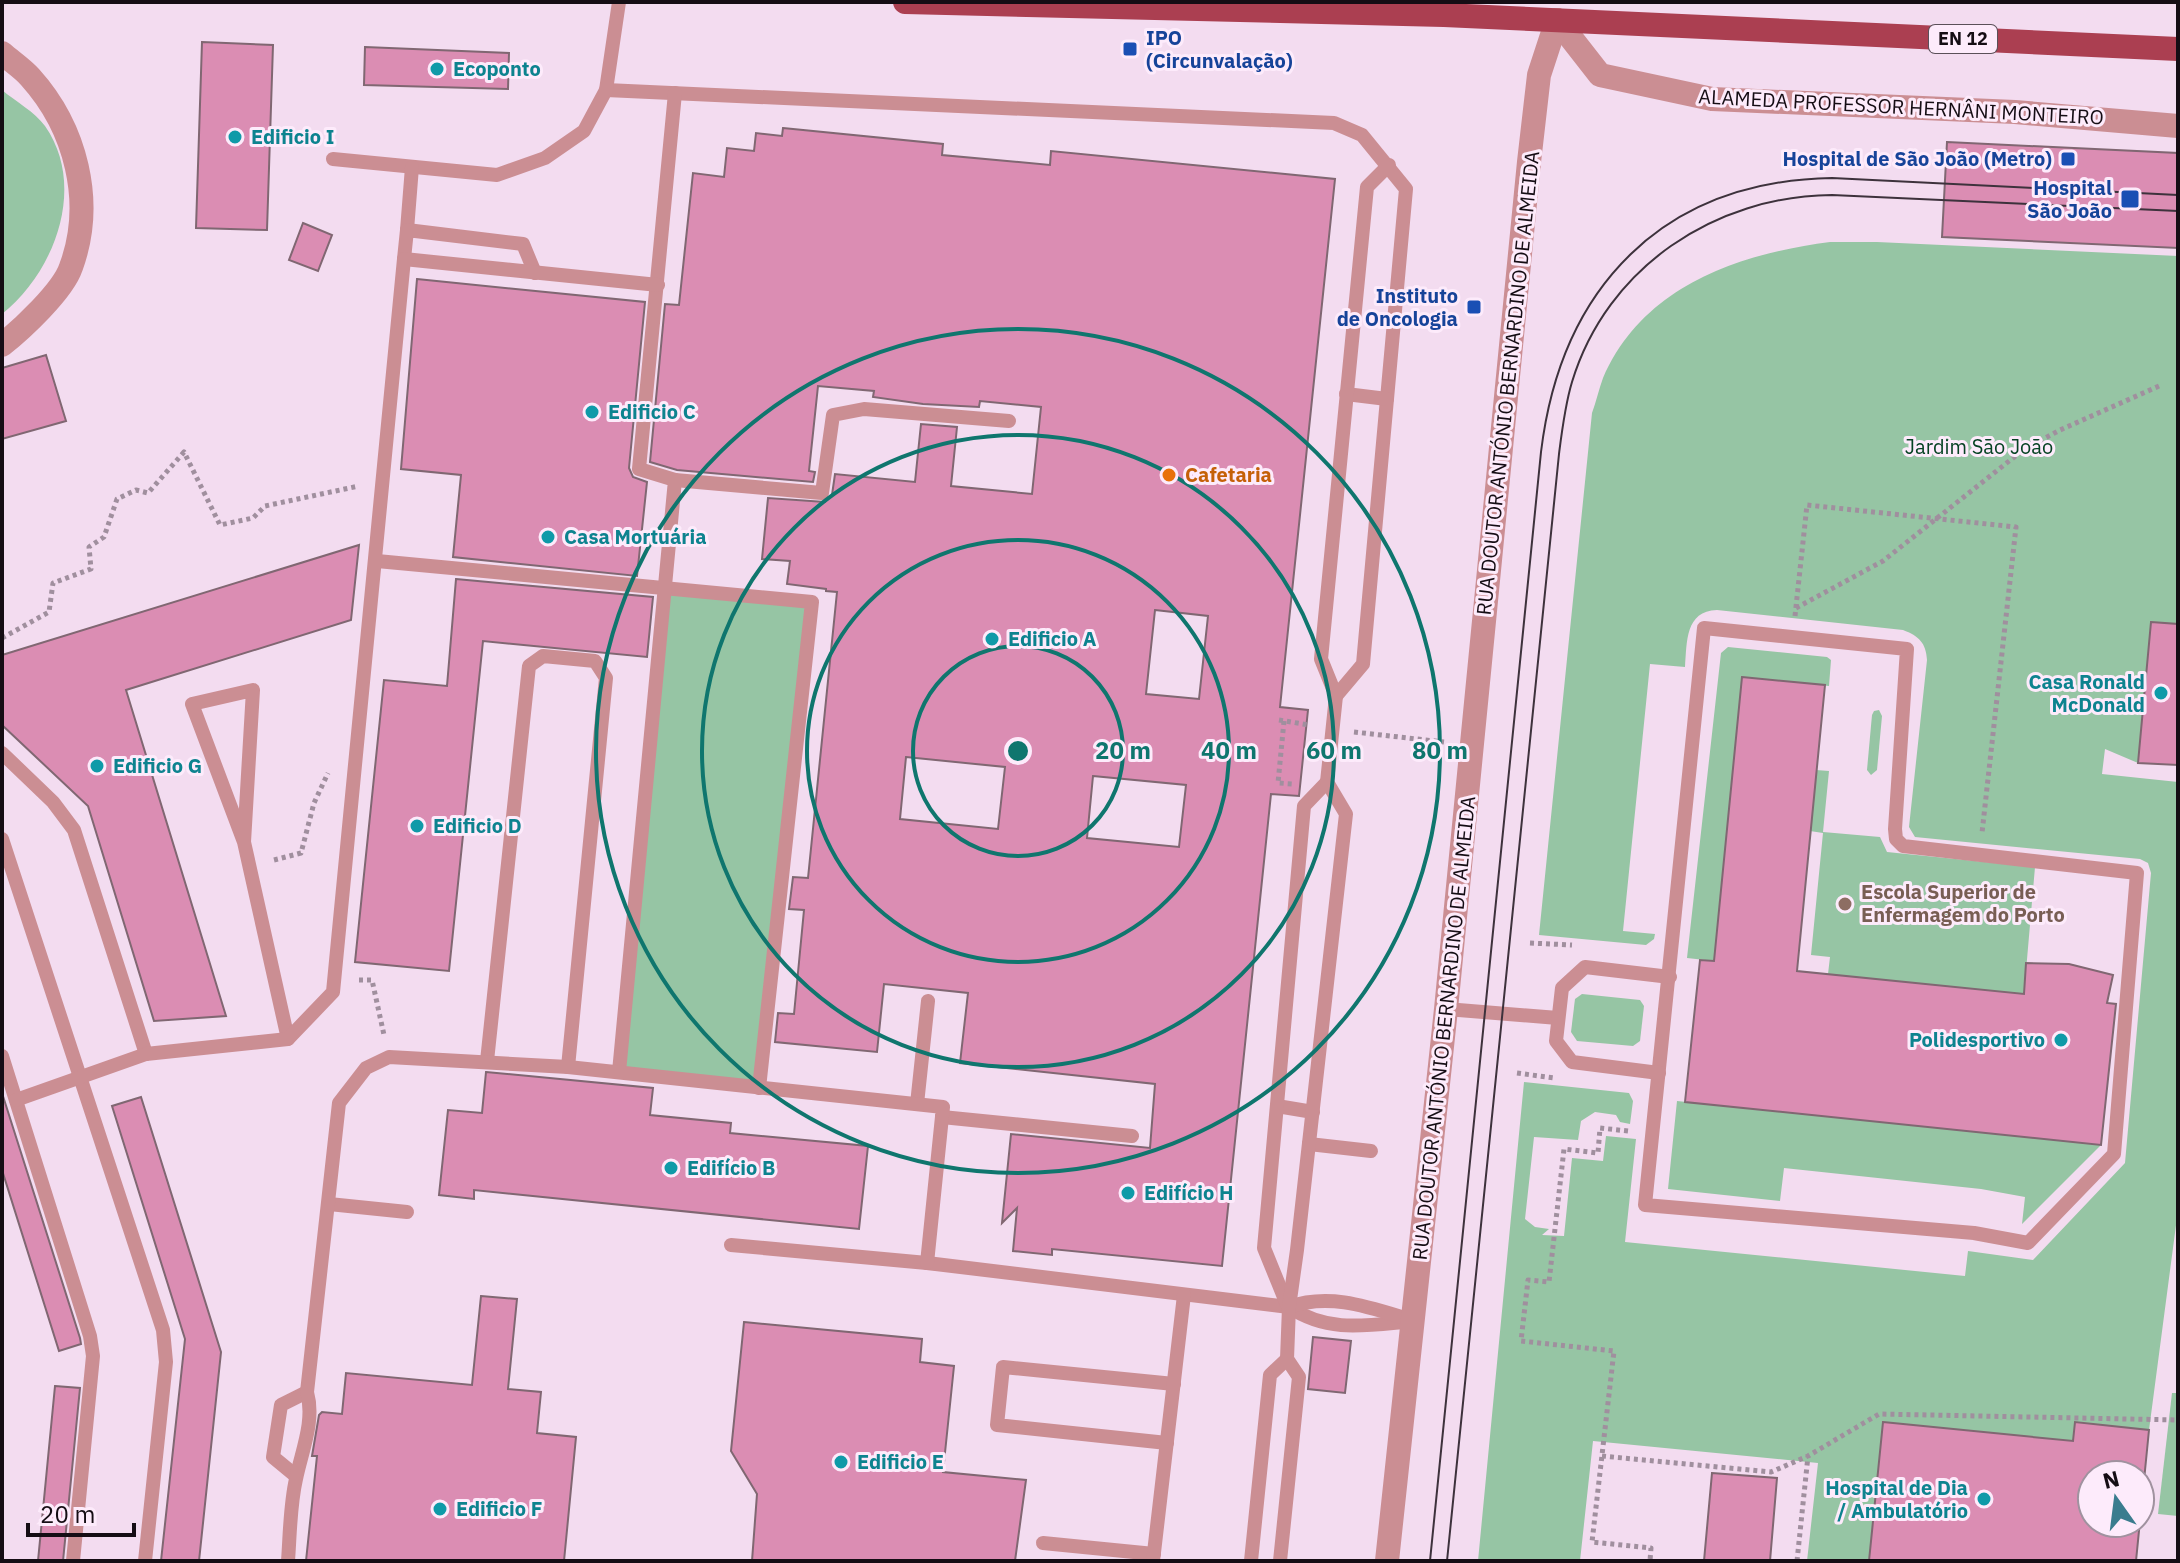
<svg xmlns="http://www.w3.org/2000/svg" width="2180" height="1563" viewBox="0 0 2180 1563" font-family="'IBM Plex Sans',sans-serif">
  <rect width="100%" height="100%" fill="#f3dcf0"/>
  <g fill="#96c5a4">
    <path d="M2,90C15,101 35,112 45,126C87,186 55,272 2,314Z"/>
    <path d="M1830,242H1877L2178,256V624L2151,622L2138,763L2105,749L2102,774L2178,782V1210L2149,1430L2075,1422L2073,1441L1883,1423L1869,1561H1807L1818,1463L1593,1441L1580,1561H1478L1524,1082L1629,1093L1633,1101L1630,1124L1620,1122L1616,1115L1595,1112L1581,1121L1578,1140L1534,1137L1525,1219L1535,1227L1549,1229L1542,1235L1564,1236L1572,1158L1603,1161L1606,1136L1636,1139L1625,1242L1965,1276L1968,1251L2033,1260L2125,1163L2151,873L2148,863L2140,859L1915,837L1909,827L1927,660C1926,643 1919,636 1903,630L1717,610C1685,611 1687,642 1685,667L1650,664L1623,931L1655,934L1654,939L1646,945L1539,935L1592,413C1596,402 1599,389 1603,378C1643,286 1738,254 1830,242Z"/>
    <path d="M665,588L812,602L759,1088L619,1072Z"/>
    <path d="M1728,647L1827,657L1831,660L1829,686L1742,677L1714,961L1687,958L1721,653Z"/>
    <path d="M1879,710L1882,716L1877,770L1871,775L1867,770L1872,715L1874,711Z"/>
    <path d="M1816,770L1829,771L1823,832L1880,837L1887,852L2035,867L2024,994L1828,974L1830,957L1811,955L1823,833L1810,831Z"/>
    <path d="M1582,994L1640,1000L1644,1006L1640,1041L1633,1046L1577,1041L1571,1032L1575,999Z"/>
    <path d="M1677,1101L2101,1145L2022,1224L2025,1197L1981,1189L1784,1168L1780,1201L1668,1189Z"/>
    <path d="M2172,1393H2178V1516L2158,1514Z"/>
  </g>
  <g fill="#db8db3" stroke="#806772" stroke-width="2" fill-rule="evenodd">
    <path d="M202,42L273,45L267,230L196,228Z"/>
    <path d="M365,47L509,53L508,89L364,85Z"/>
    <path d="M783,128L943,144L942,155L1050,165L1051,151L1335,179L1280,707L1308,710L1299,796L1271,794L1222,1266L1052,1249V1255L1013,1251L1017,1208L1002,1223L1011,1134L1150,1148L1155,1084L960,1063L968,993L884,984L877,1052L775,1042L778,1013L794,1014L804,910L789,909L793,877L808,878L837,592L826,591V589L787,584L790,561L762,559L768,498L825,502L832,495L835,474L915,482L921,424L957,427L951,486L1032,494L1041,407L980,401L979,407L923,404L873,397L874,391L818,386L809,471L815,472L813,482L677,470L650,462L665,304L679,305L693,173L724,177L727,148L754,151L756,133L782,136ZM1155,610L1208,616L1199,699L1146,694ZM906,757L1005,767L998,829L900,819ZM1093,776L1186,785L1179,847L1087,838Z"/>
    <path d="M1947,142L2178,153V248L1942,237Z"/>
    <path d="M303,223L332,235L318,271L289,260Z"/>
    <path d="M417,279L645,302L629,468L633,477L647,482L637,576L453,557L461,475L401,469Z"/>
    <path d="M46,355L66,421L2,439V368Z"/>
    <path d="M359,545L351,620L126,690L226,1016L154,1021L88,806L2,725V655Z"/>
    <path d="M456,579L653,597L647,657L483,641L449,971L355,962L384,680L447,686Z"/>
    <path d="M2151,622L2178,624V765L2138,763Z"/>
    <path d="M1742,677L1825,685L1797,971L2024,994L2026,963L2069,964L2113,975L2107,1003L2116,1004L2101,1145L1685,1102L1700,960L1714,961Z"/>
    <path d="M486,1072L653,1088L650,1115L731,1123L730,1133L868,1146L859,1229L474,1190V1199L439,1195L448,1110L482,1113Z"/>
    <path d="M2,1093L80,1338L81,1344L59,1351L2,1170Z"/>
    <path d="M141,1097L221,1352L199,1561H161L185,1339L112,1106Z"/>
    <path d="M481,1296L517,1299L508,1389L541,1392L537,1433L576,1437L564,1561H306L317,1456H312L319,1415L322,1412L342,1414L346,1373L472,1385Z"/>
    <path d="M744,1322L922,1339L920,1362L954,1366L943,1472L1026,1480L1015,1561H752L757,1494L731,1451Z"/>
    <path d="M1313,1337L1351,1341L1345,1393L1308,1389Z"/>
    <path d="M55,1386L80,1388L63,1561H38Z"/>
    <path d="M1883,1422L2073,1441L2075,1422L2149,1430L2136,1561H1869ZM2092,1475H2140V1523H2092Z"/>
    <path d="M1712,1473L1777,1478L1770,1561H1704Z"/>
  </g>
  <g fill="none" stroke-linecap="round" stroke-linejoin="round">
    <g stroke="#a08f9e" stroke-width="5" stroke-dasharray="4 4" stroke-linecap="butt">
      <path d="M1796,608L1883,561L2023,450L2060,430L2159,386"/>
      <path d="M1795,616L1807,505L2016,527L1982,833"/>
      <path d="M2,638L49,612L53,583L91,569L89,547L104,537L117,499L136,490L148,493L184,452L220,525L253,518L265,506L359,486"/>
      <path d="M1279,720L1309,725"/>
      <path d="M1284,721L1278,783L1293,784"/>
      <path d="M1354,732L1444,742"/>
      <path d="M274,860L301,853L314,803L328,773"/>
      <path d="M1530,943L1572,945"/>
      <path d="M359,980H372L384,1035"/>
      <path d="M1517,1073L1554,1078"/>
      <path d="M1628,1131L1600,1128L1598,1153L1564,1149L1549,1282L1528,1280L1521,1341L1614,1351L1592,1542L1651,1548L1650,1561"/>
      <path d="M1602,1456L1771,1472L1808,1456L1879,1414L2178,1420"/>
      <path d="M1797,1561L1808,1456"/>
    </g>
    <g stroke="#cb8e93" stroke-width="14">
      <path d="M606,90L1334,123L1362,135L1406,189L1363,664L1336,696"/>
      <path d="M333,159L497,175L545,158L584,131L606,90L619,2"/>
      <path d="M407,230L412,167"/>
      <path d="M404,259L407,230L523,244L535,273"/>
      <path d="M1346,394L1387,399"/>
      <path d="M675,480L822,493L833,415L864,409L1009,421"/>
      <path d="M377,561L812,602L759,1088"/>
      <path d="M1704,628L1907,649L1895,829L1896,839L1903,846L2137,873L2114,1154L2028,1243L1974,1233L1645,1205Z"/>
      <path d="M2,753L53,802L74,830L146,1054"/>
      <path d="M2,839L163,1330L166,1362L145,1561"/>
      <path d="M244,842L192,704L253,690L244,842L288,1039"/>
      <path d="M1446,1009L1558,1018"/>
      <path d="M2,1056L90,1336L93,1356L73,1561"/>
      <path d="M487,1061L529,666L543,656L595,661L606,678L568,1067"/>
      <path d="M619,1072L675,480L639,469L675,93"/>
      <path d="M1659,1073L1572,1062L1556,1041L1562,988L1585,967L1670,977"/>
      <path d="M16,1100L146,1054L288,1039L333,992L404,259L658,285"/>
      <path d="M917,1104L928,1001"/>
      <path d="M1277,1106L1313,1112"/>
      <path d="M942,1117L1132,1136"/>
      <path d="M1309,1144L1371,1151"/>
      <path d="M329,1204L407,1212"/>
      <path d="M731,1245L927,1263L1289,1307C1330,1334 1368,1325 1414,1321"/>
      <path d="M1288,1307L1264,1248L1304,806L1327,782"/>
      <path d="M1289,1307C1328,1293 1366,1306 1405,1318"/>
      <path d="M1167,1443L997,1425L1003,1367L1174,1384"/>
      <path d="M296,1476L273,1457L281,1405L307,1392"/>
      <path d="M1043,1543L1154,1554"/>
      <path d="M288,1561C290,1534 290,1505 296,1479C302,1450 315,1421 307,1392L339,1103L366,1068L389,1057L568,1067L943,1107L927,1263"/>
      <path d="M1153,1561L1184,1295"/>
      <path d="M1251,1561L1270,1375L1287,1359"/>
      <path d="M1280,1561L1299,1377L1287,1359L1289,1307L1297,1250L1346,814L1327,782L1336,696L1321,659L1367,187L1389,165"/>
    </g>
    <g stroke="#cb8e93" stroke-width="24">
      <path d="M1557,20L1600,75L1712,99L2015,112L2178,126"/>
      <path d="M2,53C11,61 22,68 30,77C76,128 95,202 71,267C63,291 22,329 2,345"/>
      <path d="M1387,1561L1446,1009L1529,162L1539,75L1557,20"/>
    </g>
    <path stroke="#ab3f51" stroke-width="24" d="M905,2L1444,15L2178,49"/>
    <g stroke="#3d323c" stroke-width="2">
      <path d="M1430,1561L1541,452C1561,287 1663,181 1832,178L2178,195"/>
      <path d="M1447,1561L1559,454C1562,430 1565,405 1572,382C1607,267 1715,196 1832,195L2178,211"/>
    </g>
  </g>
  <g fill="none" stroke="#0f766e" stroke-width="4">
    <circle cx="1018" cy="751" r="105"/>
    <circle cx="1018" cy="751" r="211"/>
    <circle cx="1018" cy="751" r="316"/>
    <circle cx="1018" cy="751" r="422"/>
  </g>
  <g fill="#1a4fb4" stroke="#fdebfb" stroke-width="3">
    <rect x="1122" y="41" width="16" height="16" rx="4"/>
    <rect x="2060" y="151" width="16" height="16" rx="4"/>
    <rect x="2120" y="189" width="20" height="20" rx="4"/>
    <rect x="1466" y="299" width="16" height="16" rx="4"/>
  </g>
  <g fill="#0f9aa8" stroke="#fdebfb" stroke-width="3">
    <circle cx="437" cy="69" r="8"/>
    <circle cx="235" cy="137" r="8"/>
    <circle cx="592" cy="412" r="8"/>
    <circle cx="548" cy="537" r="8"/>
    <circle cx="992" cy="639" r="8"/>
    <circle cx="2161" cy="693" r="8"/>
    <circle cx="97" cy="766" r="8"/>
    <circle cx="417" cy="826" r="8"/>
    <circle cx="2061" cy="1040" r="8"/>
    <circle cx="671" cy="1168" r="8"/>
    <circle cx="1128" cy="1193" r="8"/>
    <circle cx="841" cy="1462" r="8"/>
    <circle cx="1984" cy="1499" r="8"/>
    <circle cx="440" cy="1509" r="8"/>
  </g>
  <circle fill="#e8710a" stroke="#fdebfb" stroke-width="3" cx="1169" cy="475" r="8"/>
  <circle fill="#8d6e63" stroke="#fdebfb" stroke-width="3" cx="1845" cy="904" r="8"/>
  <g text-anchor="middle" stroke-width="6" stroke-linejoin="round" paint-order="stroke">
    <rect fill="#fdebfb" stroke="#5b5059" stroke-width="2" x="1929" y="25" width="68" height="28" rx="6"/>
    <g font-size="18" font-weight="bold" fill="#150d14">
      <text x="1963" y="45">EN 12</text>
    </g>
    <g font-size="20" font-weight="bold" fill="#164399" stroke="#fdebfb" text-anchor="end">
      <text x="1146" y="45" text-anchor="start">IPO<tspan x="1146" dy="23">(Circunvalação)</tspan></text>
      <text x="2052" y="166">Hospital de São João (Metro)</text>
      <text x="2112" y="195">Hospital<tspan x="2112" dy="23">São João</tspan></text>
      <text x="1458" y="303">Instituto<tspan x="1458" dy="23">de Oncologia</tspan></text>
    </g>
    <g font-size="20" font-weight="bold" fill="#0d838f" stroke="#fdebfb" text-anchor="start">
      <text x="453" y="76">Ecoponto</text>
      <text x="251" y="144">Edificio I</text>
      <text x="608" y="419">Edificio C</text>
      <text x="564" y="544">Casa Mortuária</text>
      <text x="1008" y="646">Edificio A</text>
      <text x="2145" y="689" text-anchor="end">Casa Ronald<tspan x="2145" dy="23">McDonald</tspan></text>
      <text x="113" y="773">Edificio G</text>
      <text x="433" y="833">Edificio D</text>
      <text x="2045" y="1047" text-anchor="end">Polidesportivo</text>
      <text x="687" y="1175">Edifício B</text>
      <text x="1144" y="1200">Edifício H</text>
      <text x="857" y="1469">Edificio E</text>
      <text x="1968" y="1495" text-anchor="end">Hospital de Dia<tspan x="1968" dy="23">/ Ambulatório</tspan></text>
      <text x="456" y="1516">Edificio F</text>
    </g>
    <g font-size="20" fill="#150d14" stroke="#fdebfb">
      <text transform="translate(1901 107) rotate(3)" y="7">ALAMEDA PROFESSOR HERNÂNI MONTEIRO</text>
      <text transform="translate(1508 383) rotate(-84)" y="7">RUA DOUTOR ANTÓNIO BERNARDINO DE ALMEIDA</text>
      <text transform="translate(1444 1028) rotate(-84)" y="7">RUA DOUTOR ANTÓNIO BERNARDINO DE ALMEIDA</text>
    </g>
    <g font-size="20" fill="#054222" stroke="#fdebfb">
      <text x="1979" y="454">Jardim São João</text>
    </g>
    <g font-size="20" font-weight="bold" fill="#c56008" stroke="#fdebfb" text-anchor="start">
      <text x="1185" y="482">Cafetaria</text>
    </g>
    <g font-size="20" font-weight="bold" fill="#785e54" stroke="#fdebfb" text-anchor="start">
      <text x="1861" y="899">Escola Superior de<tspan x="1861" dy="23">Enfermagem do Porto</tspan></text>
    </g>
  </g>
  <circle cx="1018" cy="751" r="12" fill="#0f766e" stroke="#fdebfb" stroke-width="4"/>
  <g font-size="24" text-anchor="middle" font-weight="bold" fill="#0f766e" stroke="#fdebfb" stroke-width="6" stroke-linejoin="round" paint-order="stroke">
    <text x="1123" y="759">20 m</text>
    <text x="1229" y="759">40 m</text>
    <text x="1334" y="759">60 m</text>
    <text x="1440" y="759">80 m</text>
  </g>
  <rect width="2180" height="1563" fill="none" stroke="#150d14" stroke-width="8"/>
  <g transform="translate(2116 1499) rotate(346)"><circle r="38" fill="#fdebfb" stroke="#a0929f" stroke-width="2"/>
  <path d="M0-6L14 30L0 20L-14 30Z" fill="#3a7c8e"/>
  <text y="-12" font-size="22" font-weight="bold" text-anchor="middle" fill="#150d14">N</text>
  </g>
  <path d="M28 1523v12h106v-12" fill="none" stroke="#150d14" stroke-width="4"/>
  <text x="40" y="1523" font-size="24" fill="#150d14" stroke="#fdebfb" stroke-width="6" paint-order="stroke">20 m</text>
</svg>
